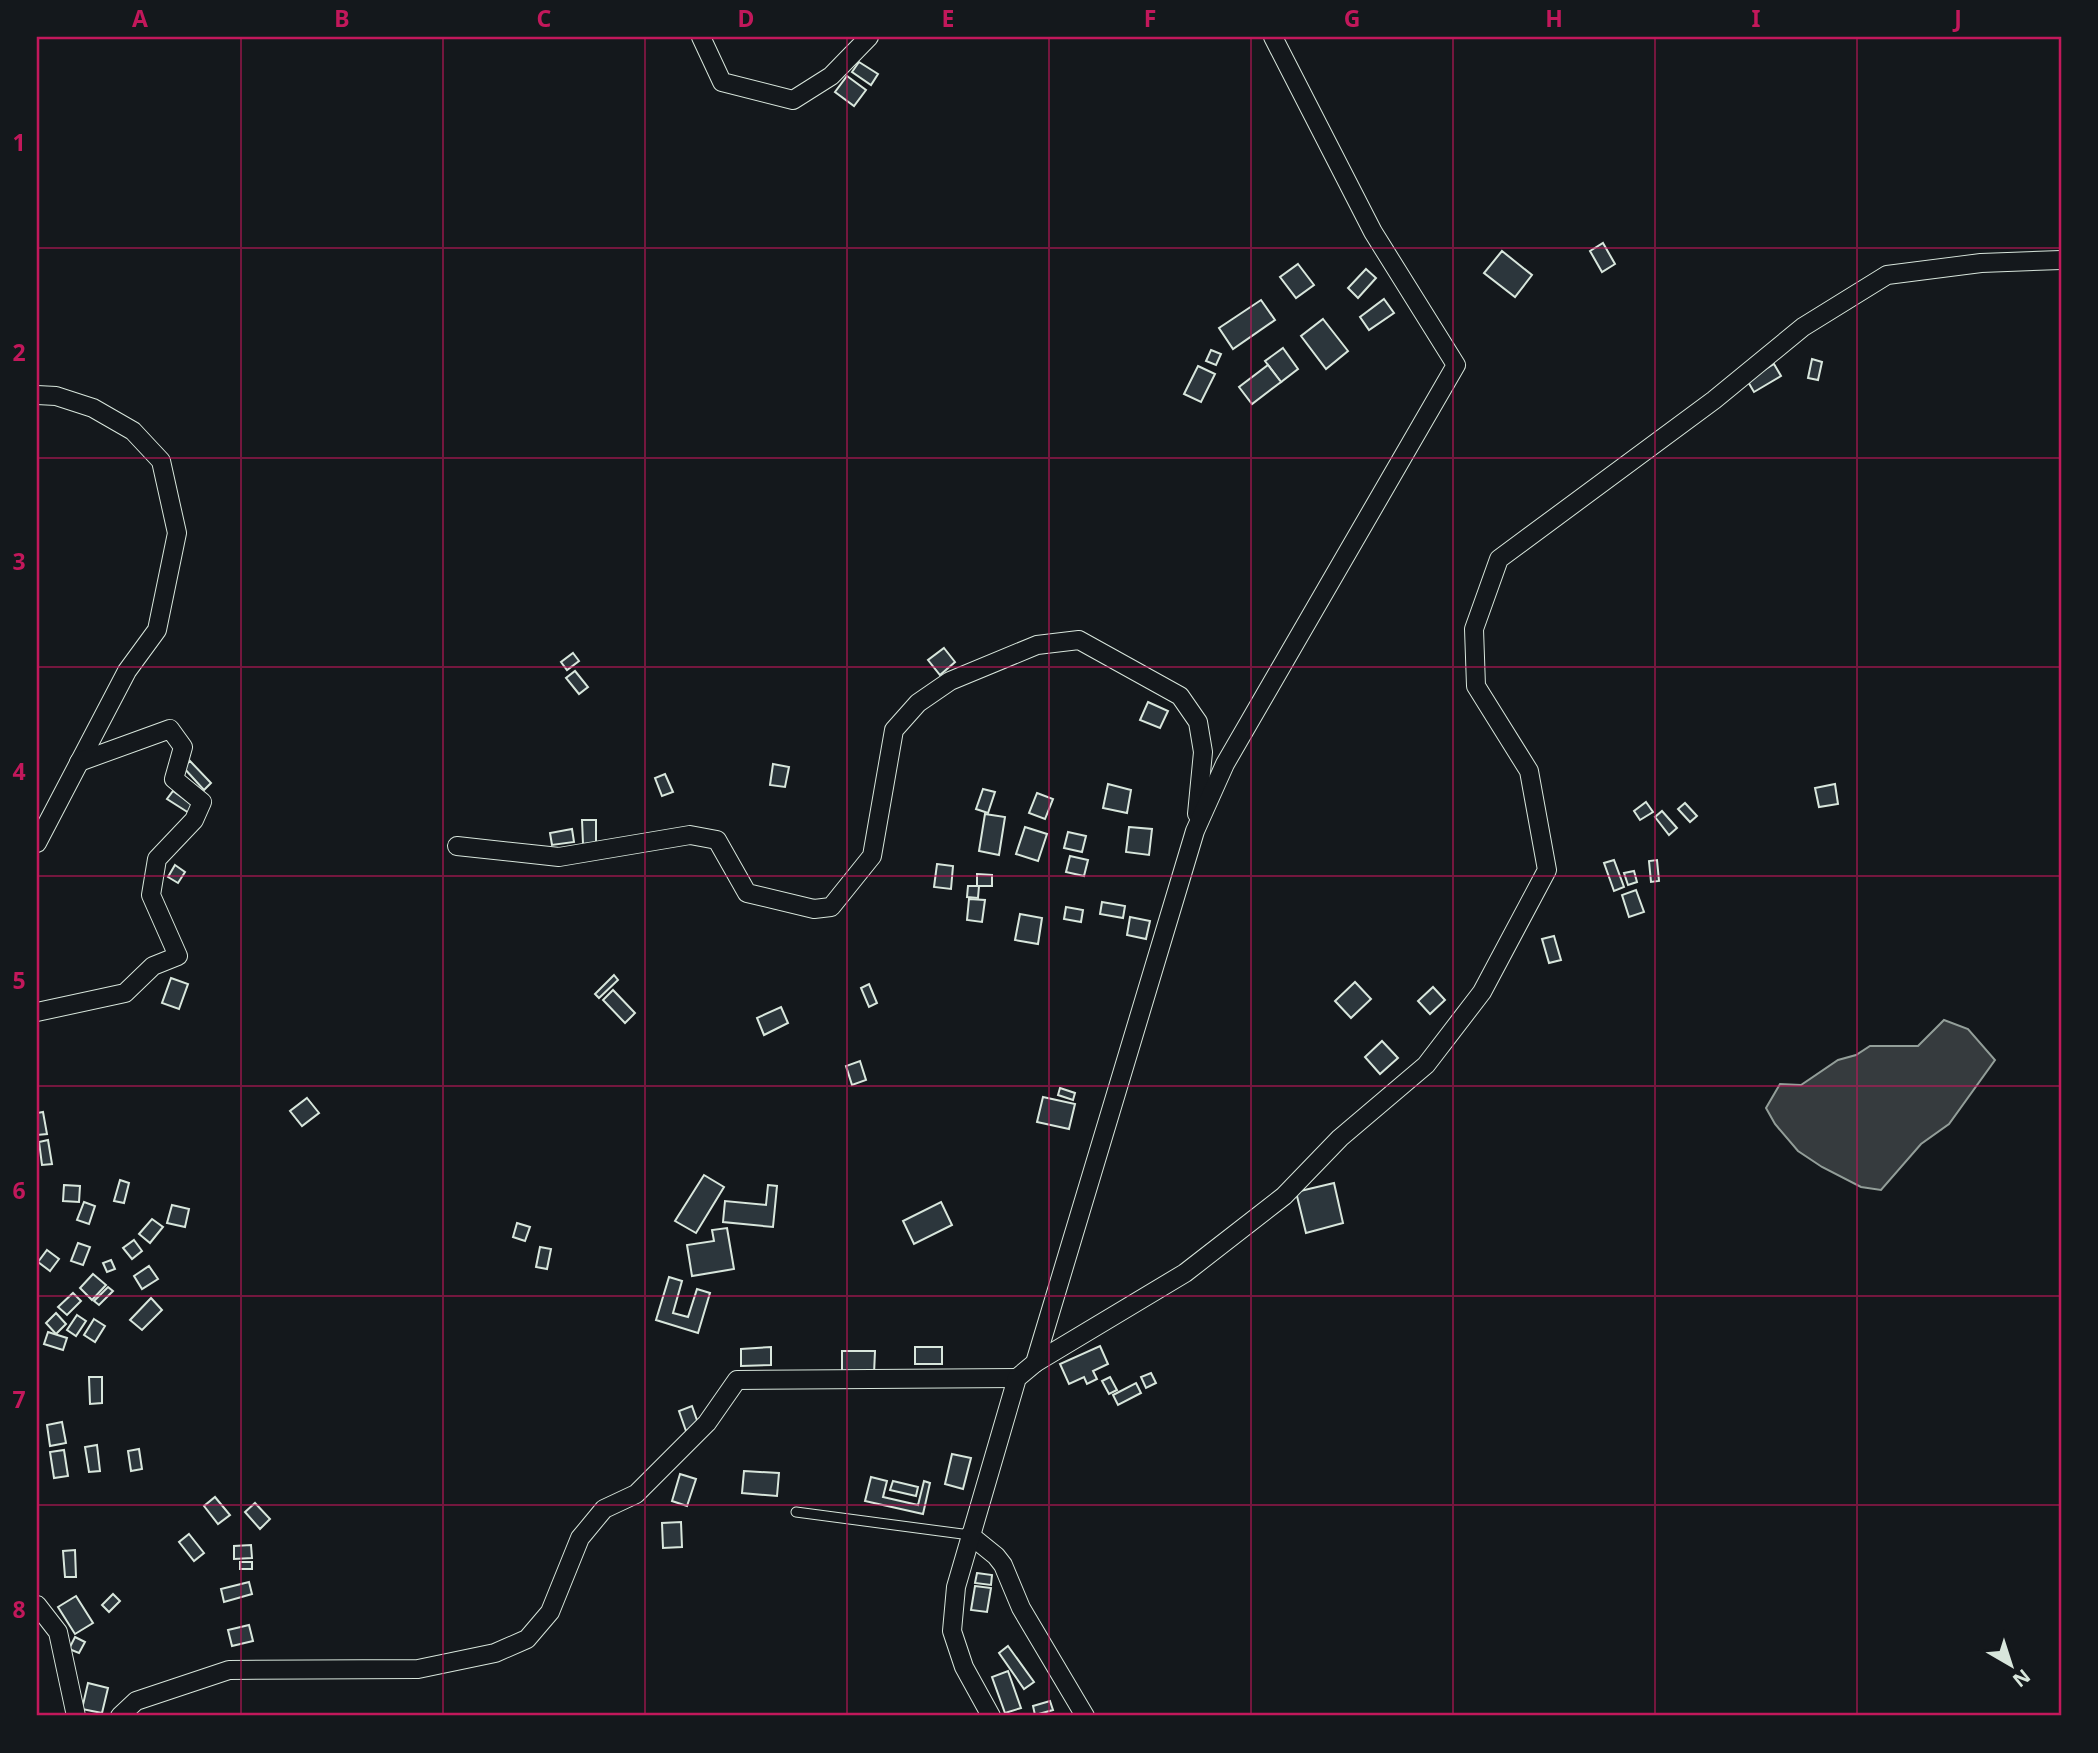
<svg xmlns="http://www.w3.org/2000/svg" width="2098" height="1753" viewBox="0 0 2098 1753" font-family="'Noto Sans',sans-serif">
  <rect width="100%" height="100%" fill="#14181c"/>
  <path fill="#363b3e" stroke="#939e99" stroke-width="2" d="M1944,1020L1968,1029L1995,1060L1949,1124L1921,1144L1881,1190L1861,1187L1822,1167L1798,1151L1775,1124L1766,1108L1780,1084L1801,1085L1838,1060L1856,1055L1870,1046H1918Z"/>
  <g fill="#2c363c" stroke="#d8e6dc" stroke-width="2">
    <path d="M859,62L878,74L871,85L852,72Z"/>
    <path d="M847,76L866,90L854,106L835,92Z"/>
    <path d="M1603,243L1615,264L1602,272L1590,251Z"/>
    <path d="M1502,251L1532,275L1515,297L1484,273Z"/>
    <path d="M1298,264L1314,285L1296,298L1280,277Z"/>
    <path d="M1366,269L1376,278L1358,298L1348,288Z"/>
    <path d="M1384,299L1394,313L1369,330L1360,317Z"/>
    <path d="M1261,300L1275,320L1233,349L1219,328Z"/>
    <path d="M1323,319L1348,351L1326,369L1301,336Z"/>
    <path d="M1283,348L1298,369L1281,382L1265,361Z"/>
    <path d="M1211,350L1221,354L1216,365L1206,361Z"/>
    <path d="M1812,359L1822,362L1818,380L1808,378Z"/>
    <path d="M1774,364L1781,376L1754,392L1747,380Z"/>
    <path d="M1268,365L1281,382L1252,404L1239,387Z"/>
    <path d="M1198,366L1215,374L1201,402L1184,394Z"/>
    <path d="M944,648L955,662L940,675L928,660Z"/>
    <path d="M573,653L579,661L567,670L561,662Z"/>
    <path d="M575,671L588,687L579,694L566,678Z"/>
    <path d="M1148,702L1168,711L1160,728L1140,720Z"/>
    <path d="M190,761L211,783L204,790L183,767Z"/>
    <path d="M773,764L789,767L785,787L770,785Z"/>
    <path d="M665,774L673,792L662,796L655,778Z"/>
    <path d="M1108,784L1131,790L1127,813L1103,808Z"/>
    <path d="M1835,784L1838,804L1819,807L1815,788Z"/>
    <path d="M983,789L995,792L988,813L976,809Z"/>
    <path d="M173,791L194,806L189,813L167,799Z"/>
    <path d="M1037,793L1053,799L1045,819L1029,813Z"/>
    <path d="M1646,802L1653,812L1640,820L1634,811Z"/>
    <path d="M1685,803L1697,816L1690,822L1678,809Z"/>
    <path d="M1662,811L1677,828L1669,835L1655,817Z"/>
    <path d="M985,814L1005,817L999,855L979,851Z"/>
    <path d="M582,820H596V843L583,844Z"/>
    <path d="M1025,827L1047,834L1038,861L1016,854Z"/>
    <path d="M1129,827L1152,829L1149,855L1126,852Z"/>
    <path d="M572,829L574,842L552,845L550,833Z"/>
    <path d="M1068,832L1086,836L1082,852L1064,848Z"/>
    <path d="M1070,856L1088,860L1084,876L1066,872Z"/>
    <path d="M1614,860L1624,887L1614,891L1604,863Z"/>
    <path d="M1657,860L1659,881L1651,882L1649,861Z"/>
    <path d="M937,864L953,866L951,889L934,887Z"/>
    <path d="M175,865L185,872L178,883L168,877Z"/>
    <path d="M1634,871L1637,882L1628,885L1624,873Z"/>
    <path d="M977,874L992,875V886H977Z"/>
    <path d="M968,886H979L978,898L967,897Z"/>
    <path d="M1636,890L1644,912L1629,917L1622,895Z"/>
    <path d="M969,899L985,900L982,922L967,920Z"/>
    <path d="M1102,902L1125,906L1123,918L1100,914Z"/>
    <path d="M1066,907L1083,910L1081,922L1064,919Z"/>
    <path d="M1020,914L1042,918L1038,944L1015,940Z"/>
    <path d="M1130,917L1150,921L1146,939L1127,935Z"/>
    <path d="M1554,936L1561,960L1549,963L1542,939Z"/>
    <path d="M614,975L618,980L599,998L595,994Z"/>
    <path d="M171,978L188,984L179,1009L162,1003Z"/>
    <path d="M1355,982L1371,999L1351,1018L1335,1001Z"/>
    <path d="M869,984L877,1003L869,1007L861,988Z"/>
    <path d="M1433,987L1445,1000L1430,1014L1418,1001Z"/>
    <path d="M613,990L635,1013L625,1023L603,1000Z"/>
    <path d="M781,1007L788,1023L764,1035L757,1018Z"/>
    <path d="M1382,1041L1398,1058L1380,1074L1365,1057Z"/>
    <path d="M860,1061L866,1080L852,1085L846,1066Z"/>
    <path d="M1060,1088L1075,1093L1073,1100L1058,1095Z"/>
    <path d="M1043,1097L1075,1104L1069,1129L1037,1122Z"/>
    <path d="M307,1098L319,1113L302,1126L290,1111Z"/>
    <path d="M43,1112L47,1134L37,1135V1113Z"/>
    <path d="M48,1140L52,1164L42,1165L39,1142Z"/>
    <path d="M704,1175L724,1187L696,1233L675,1221Z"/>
    <path d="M120,1180L129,1183L124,1203L114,1201Z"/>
    <path d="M1334,1183L1343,1223L1306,1233L1296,1192Z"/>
    <path d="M64,1185L80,1186L79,1202L63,1201Z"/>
    <path d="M768,1185L777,1186L773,1227L723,1222L725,1201L766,1205Z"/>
    <path d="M84,1202L95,1206L89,1224L77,1220Z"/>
    <path d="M941,1202L952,1225L914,1244L903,1221Z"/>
    <path d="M172,1205L189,1209L185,1227L167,1223Z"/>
    <path d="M152,1219L163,1227L150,1243L139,1234Z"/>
    <path d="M517,1223L530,1227L525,1241L513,1237Z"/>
    <path d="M727,1228L734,1269L692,1276L687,1245L714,1241L712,1230Z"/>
    <path d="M134,1240L142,1251L132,1259L123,1248Z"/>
    <path d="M78,1243L90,1247L83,1265L71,1261Z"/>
    <path d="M540,1247L551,1249L547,1269L536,1267Z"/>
    <path d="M47,1250L59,1259L50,1271L38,1262Z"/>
    <path d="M111,1260L115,1269L107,1272L103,1263Z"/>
    <path d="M149,1266L158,1279L142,1289L134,1276Z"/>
    <path d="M93,1274L106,1285L92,1300L80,1288Z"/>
    <path d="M669,1277L682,1281L673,1313L688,1317L697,1289L710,1293L698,1333L656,1320Z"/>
    <path d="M108,1287L113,1291L99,1305L94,1301Z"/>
    <path d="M73,1293L81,1301L67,1315L58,1307Z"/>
    <path d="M151,1298L162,1310L142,1330L130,1320Z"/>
    <path d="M56,1313L66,1324L56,1334L46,1323Z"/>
    <path d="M77,1315L86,1321L76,1336L67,1330Z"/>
    <path d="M94,1319L105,1326L95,1342L84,1335Z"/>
    <path d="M48,1332L67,1338L63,1350L44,1344Z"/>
    <path d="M1100,1346L1108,1364L1093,1371L1097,1379L1087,1384L1084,1377L1069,1384L1060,1364Z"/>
    <path d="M771,1347V1365L741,1366V1349Z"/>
    <rect x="915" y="1347" width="27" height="17"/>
    <path d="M842,1351H875L874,1374L842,1373Z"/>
    <path d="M1151,1373L1156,1383L1146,1388L1141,1377Z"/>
    <path d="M89,1377H102V1403L90,1404Z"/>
    <path d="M1110,1377L1117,1390L1109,1394L1102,1381Z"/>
    <path d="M1136,1383L1141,1393L1118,1405L1113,1395Z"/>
    <path d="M692,1406L699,1426L686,1431L679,1411Z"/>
    <path d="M62,1422L66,1443L50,1446L47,1425Z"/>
    <path d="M97,1445L100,1471L89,1472L85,1447Z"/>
    <path d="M139,1449L142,1469L131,1471L128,1451Z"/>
    <path d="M64,1450L68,1476L54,1478L50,1452Z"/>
    <path d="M952,1454L971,1458L963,1489L945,1484Z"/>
    <path d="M744,1471L779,1473L777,1496L742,1493Z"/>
    <path d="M680,1474L696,1479L687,1506L672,1501Z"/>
    <path d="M871,1477L887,1481L883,1497L918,1505L924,1481L930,1483L923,1514L865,1501Z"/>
    <path d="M893,1481L918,1487L916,1496L890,1490Z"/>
    <path d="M215,1497L230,1515L218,1524L204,1506Z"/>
    <path d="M255,1503L270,1519L260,1529L245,1512Z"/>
    <path d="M681,1522L682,1547L663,1548L662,1523Z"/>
    <path d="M189,1534L204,1553L194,1561L179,1542Z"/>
    <path d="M251,1545L252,1558L234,1559V1546Z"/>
    <path d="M75,1550L76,1577H65L63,1551Z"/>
    <rect x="240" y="1562" width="12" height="7"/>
    <path d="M977,1573L992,1575L991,1585L975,1583Z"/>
    <path d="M249,1582L252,1594L224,1602L221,1589Z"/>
    <path d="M975,1586L991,1588L987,1612L971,1610Z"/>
    <path d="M113,1594L120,1601L109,1612L102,1605Z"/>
    <path d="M76,1596L93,1623L75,1634L58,1607Z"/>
    <path d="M249,1625L253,1641L232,1646L228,1630Z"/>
    <path d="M75,1637L85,1642L79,1653L69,1649Z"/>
    <path d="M1008,1646L1034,1682L1024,1689L999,1653Z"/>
    <path d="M1008,1671L1021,1708L1005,1713L992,1677Z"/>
    <path d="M88,1683L108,1688L102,1713L82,1709Z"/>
    <path d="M1050,1701L1053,1710L1035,1715L1033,1706Z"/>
  </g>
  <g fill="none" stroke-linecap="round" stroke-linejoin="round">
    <defs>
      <path id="service" d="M796,1512L970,1535"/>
      <g id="minor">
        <path d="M701,37L722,82L793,100L831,76L869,37"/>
        <path d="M37,395L56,396L93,408L133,431L161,461L177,533L157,630L127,671L37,843"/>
        <path d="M457,846L559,857L690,835L717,840L747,893L814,909L831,907L872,856L894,730L918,703L950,681L1037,645L1079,640L1180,696L1198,722L1203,752L1197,814"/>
        <path d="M37,1012L125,993L153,966L178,956L151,895L157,859L194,820L202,802L174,779L183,747L170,729L79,762"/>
        <path d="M1035,1363L1185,1273L1284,1196L1340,1138L1426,1065L1482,992L1547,870L1529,771L1476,686L1474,629L1499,559L1714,400L1803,327L1887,275L1981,263L2061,260"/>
        <path d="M970,1535L996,1556L1003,1565L1021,1608L1085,1716"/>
        <path d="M37,1605L58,1632L76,1716"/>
        <path d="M120,1716L136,1701L229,1670L418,1669L495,1653L527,1639L550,1612L580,1538L604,1509L636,1494L707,1423L737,1380L1017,1378"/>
        <path d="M991,1716L964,1667L952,1631L956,1587L1017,1378L1035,1363L1195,831L1225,764L1456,365L1373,232L1273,37"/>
      </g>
    </defs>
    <use href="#service" stroke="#d8e6dc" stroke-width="11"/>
    <use href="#minor" stroke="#d8e6dc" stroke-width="20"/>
    <use href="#service" stroke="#14181c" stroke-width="9"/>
    <use href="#minor" stroke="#14181c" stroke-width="18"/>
  </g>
  <path fill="none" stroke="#c2185b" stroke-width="2" stroke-opacity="0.55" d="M241,37V1716M443,37V1716M645,37V1716M847,37V1716M1049,37V1716M1251,37V1716M1453,37V1716M1655,37V1716M1857,37V1716M37,248H2061M37,458H2061M37,667H2061M37,876H2061M37,1086H2061M37,1296H2061M37,1505H2061"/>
  <rect width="2098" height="1753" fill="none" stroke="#14181c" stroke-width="77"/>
  <g transform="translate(2011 1665) rotate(141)" stroke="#14181c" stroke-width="5" paint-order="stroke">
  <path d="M0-5L12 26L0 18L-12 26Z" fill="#d8e6dc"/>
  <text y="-10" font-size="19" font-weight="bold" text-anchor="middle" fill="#d8e6dc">N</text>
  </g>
  <rect x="38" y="38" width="2022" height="1676" fill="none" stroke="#c2185b" stroke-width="2.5"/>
  <g font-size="23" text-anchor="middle" font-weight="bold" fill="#c2185b">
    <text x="140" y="27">A</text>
    <text x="342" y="27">B</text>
    <text x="544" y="27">C</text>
    <text x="746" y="27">D</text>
    <text x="948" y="27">E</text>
    <text x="1150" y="27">F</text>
    <text x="1352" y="27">G</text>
    <text x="1554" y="27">H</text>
    <text x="1756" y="27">I</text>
    <text x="1958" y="27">J</text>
    <text x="19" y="151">1</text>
    <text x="19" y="361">2</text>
    <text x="19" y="570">3</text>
    <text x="19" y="780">4</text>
    <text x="19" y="989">5</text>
    <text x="19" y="1199">6</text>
    <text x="19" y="1408">7</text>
    <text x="19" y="1618">8</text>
  </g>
</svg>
